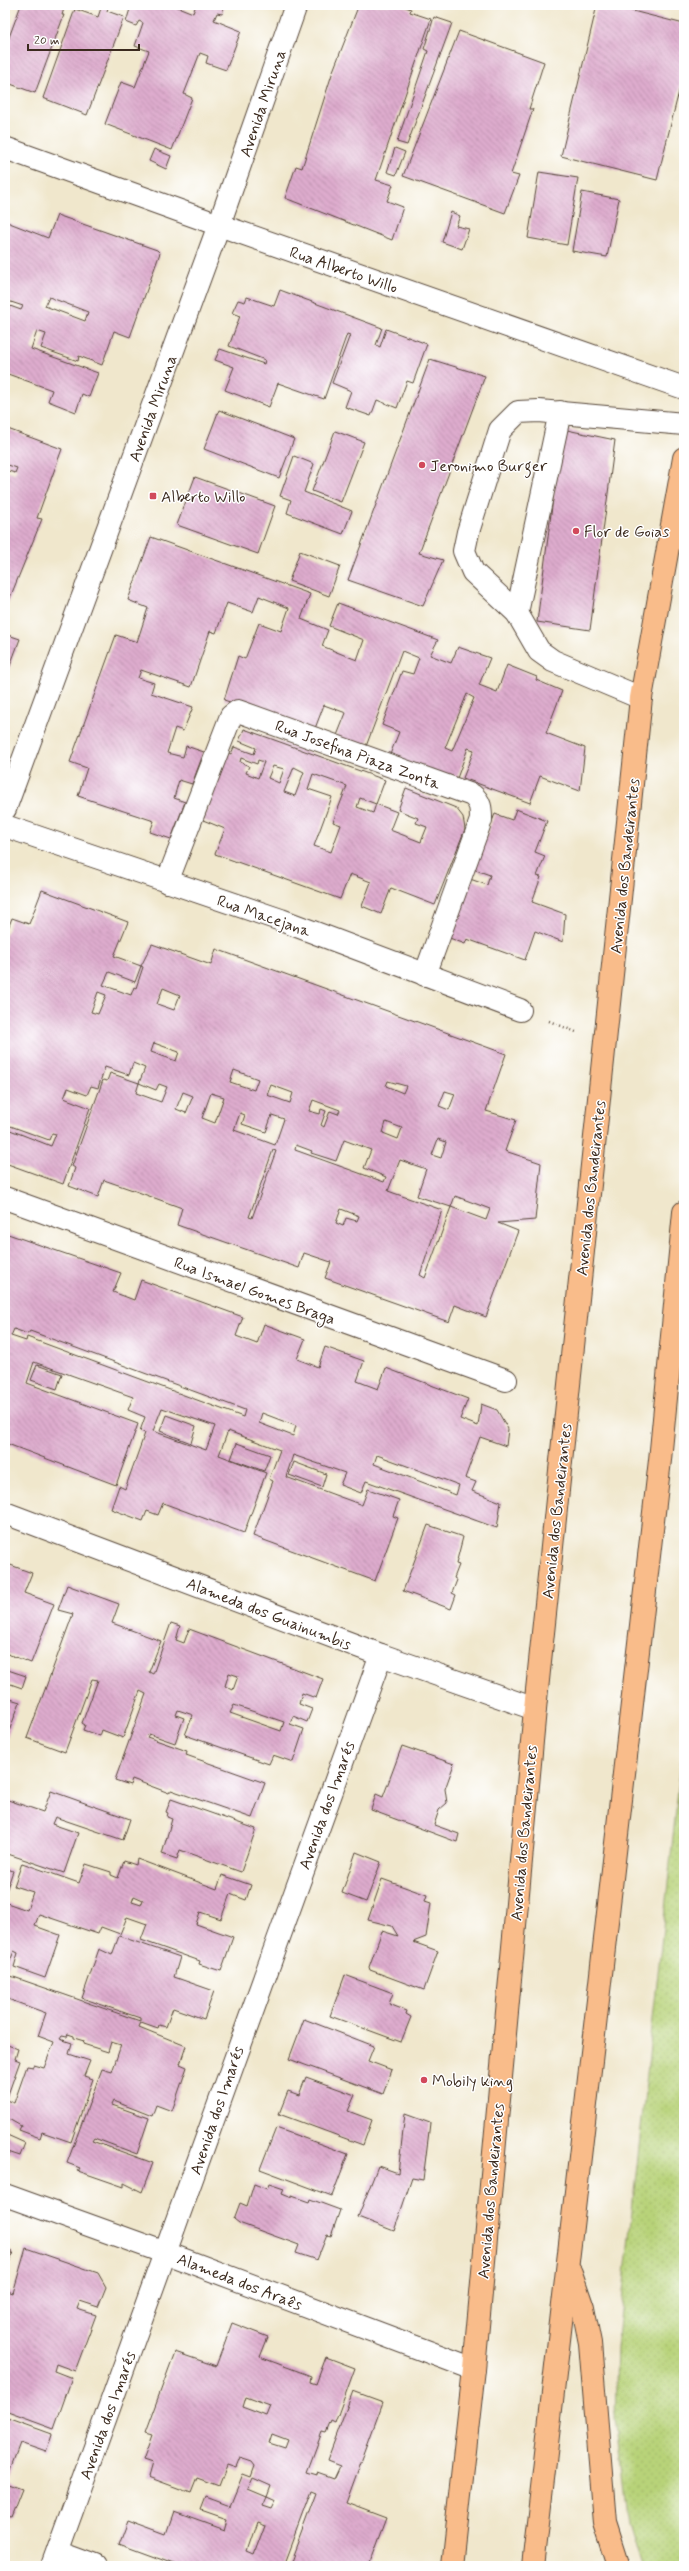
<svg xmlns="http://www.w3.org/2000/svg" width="689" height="2571" viewBox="0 0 689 2571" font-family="Mynerve,sans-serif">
  <defs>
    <pattern id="green-dots" width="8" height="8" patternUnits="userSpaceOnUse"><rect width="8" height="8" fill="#b8d379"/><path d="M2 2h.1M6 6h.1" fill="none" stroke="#9fb568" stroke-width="1.8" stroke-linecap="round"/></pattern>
    <pattern id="building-back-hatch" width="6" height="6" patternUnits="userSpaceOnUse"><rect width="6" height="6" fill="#deacce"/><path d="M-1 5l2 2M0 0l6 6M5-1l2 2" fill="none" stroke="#b58ca7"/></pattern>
  </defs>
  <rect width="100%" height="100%" fill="#fff"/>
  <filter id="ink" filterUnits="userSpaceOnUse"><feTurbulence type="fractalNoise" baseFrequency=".025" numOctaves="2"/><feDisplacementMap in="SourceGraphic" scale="8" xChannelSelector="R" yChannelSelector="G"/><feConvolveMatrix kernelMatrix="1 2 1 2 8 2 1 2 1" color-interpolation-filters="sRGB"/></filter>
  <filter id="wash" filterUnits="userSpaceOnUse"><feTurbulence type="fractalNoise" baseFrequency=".012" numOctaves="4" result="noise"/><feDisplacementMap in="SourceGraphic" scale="16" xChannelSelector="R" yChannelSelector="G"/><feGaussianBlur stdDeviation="0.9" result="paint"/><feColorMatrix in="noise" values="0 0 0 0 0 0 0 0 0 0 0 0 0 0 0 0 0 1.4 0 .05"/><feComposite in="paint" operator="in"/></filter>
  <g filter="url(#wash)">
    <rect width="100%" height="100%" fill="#f0e7cc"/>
    <path fill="url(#green-dots)" stroke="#7a7e4c" d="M684,1736V2566H641L628,2523L615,2418L617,2347Z"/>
    <g id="blocks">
      <g fill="url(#building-back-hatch)" fill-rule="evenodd">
        <path d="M5,5H10L5,17Z"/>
        <path d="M21,5H65L62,15H64L35,93L5,82V48Z"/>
        <path d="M102,5H109L107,11L124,17L87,115L43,98L75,9L98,17Z"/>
        <path d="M121,5H173L193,13L196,5H225L222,14L217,13L214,20L241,31L226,70L206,63L208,56L200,53L184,94L192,98L172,150L105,124L121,82L135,87L149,51L135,46L143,23L139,21L136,26L126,22L130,9Z"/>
        <path d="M353,5H400L411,9L410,12L431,19L376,180L393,185L387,201L403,207L392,240L285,198L296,166L302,168L333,71L358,7Z"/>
        <path d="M597,5H609L684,24V71L657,180L561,156Z"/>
        <path d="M434,17L452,23L407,145L397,142L428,51L424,49Z"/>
        <path d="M459,31L544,62L529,109H533L511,174L519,176L505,213L403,176Z"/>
        <path d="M395,148L405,152L396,175L387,172Z"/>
        <path d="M154,149L171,156L166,169L149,161Z"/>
        <path d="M539,172L578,178L567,245L528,238Z"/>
        <path d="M582,192L619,199L607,257L572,251Z"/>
        <path d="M451,212L460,216L456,226L469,229L462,249L442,242Z"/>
        <path d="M57,215L157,250L160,253L130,337L114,331L102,365L79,356L78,361L41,348L46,334L37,331L31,349L98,373L89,397L82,394L76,412L48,401L52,390L5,373V319L10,306L21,310L23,306L5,300V229L7,222L48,238ZM49,297L88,312L85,321L45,306Z"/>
        <path d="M280,290L382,328L376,345L380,347L386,329L427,344L413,383L407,381L397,408L377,400L371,416L345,407L351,391L332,383L350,335L347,334L324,399L278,383L269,407L225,390L234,367L215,360L220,349L264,364L265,360L229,346L240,316L232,313L238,300L245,302L247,297L274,306Z"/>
        <path d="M430,359L485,376L419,553L443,560L423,606L348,580Z"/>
        <path d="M219,410L294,439L279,478L204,449Z"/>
        <path d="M5,428L62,449L37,518L42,519L5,610V470L15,473L17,468L5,464Z"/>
        <path d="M562,429L615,440L590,630L537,622Z"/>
        <path d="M335,431L364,442L341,502L312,491Z"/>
        <path d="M294,456L314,464L304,492L352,511L343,534L287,513L291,500L280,496Z"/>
        <path d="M195,477L275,506L258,554L177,525Z"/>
        <path d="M151,537L310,594L301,619L328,630L322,646L344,655L357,660L364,640L329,626L338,603L438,640L430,655L451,663L458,647L490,658L479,685L497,692L507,665L537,677L536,680L562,691L546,733L585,748L580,791L540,776L530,803L463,778L474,750L468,748L456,781L389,757L399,732L382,725L402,671L413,674L419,658L402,651L365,749L336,738L346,713L324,705L314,731L224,700L238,656L245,659L259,623L281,631L289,608L259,596L253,612L227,603L216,633L210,631L191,687L141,670L138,678L154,683L151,693L193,707L183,731L175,728L167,753L183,757L186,746L204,752L192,784L179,780L174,798L185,802L171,839L150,832L154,821L78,796L87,768L70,762L116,635L137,642L148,608L128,600ZM467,694L474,698L452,751L445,748Z"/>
        <path d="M300,551L340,566L329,596L289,581Z"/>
        <path d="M5,634L20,639L5,679Z"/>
        <path d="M244,729L385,780L376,804L360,798L357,807L373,813L376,804L397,812L390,830L421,842L427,827L416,823L418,818L398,810L406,788L456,808L463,817L465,829L435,905L391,888L381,914L362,906L371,882L350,874L340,899L215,854L225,829L203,820L227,752L231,754L234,747L254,754L256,748L239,741ZM241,758L257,764L258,760L264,762L258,778L246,773L249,766L240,762ZM273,766L284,769L279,783L268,778ZM294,767L304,772L295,796L284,792ZM313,774L347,786L333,822L341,825L331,852L314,846L332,797L308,789Z"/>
        <path d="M516,809L547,821L535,852L545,856L537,876L541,877L532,902L565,914L563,942L535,931L525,960L467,939L465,944L447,937L470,879L487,885L490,875L473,869L495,814L512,820Z"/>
        <path d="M42,890L128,922L114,956L141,966L152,944L211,965L216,949L506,1054L486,1111L516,1120L505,1151L541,1163L535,1220L498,1223L518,1231L486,1317L455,1305L449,1322L325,1278L331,1262L304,1253L299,1268L177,1225L182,1208L130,1189L104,1180L98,1197L69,1186L75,1168L72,1166L103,1080L107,1081L110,1073L139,1083L136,1093L161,1102L167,1087L159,1084L156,1090L139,1083L145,1068L133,1063L129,1075L105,1067L98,1088L91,1086L87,1095L68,1088L64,1098L90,1108L63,1184L5,1163V1128L51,1146L56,1134L52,1133L49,1140L5,1124V988L7,983L5,982V936L12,918L29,924ZM141,966L143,967L136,988L134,987L131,995L103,985L109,972L135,982ZM163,988L180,995L174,1010L157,1004ZM98,992L106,995L98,1014L91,1012ZM154,1043L179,1052L176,1061L151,1052ZM234,1070L258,1079L254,1090L230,1082ZM388,1081L406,1086L403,1093L386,1086ZM271,1085L293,1093L290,1103L267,1095ZM445,1091L455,1094L449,1110L439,1106ZM183,1092L193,1096L186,1113L176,1109ZM211,1093L224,1097L215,1123L202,1118ZM313,1100L340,1110L338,1114L330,1111L324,1127L321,1125L326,1111L321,1109L320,1114L309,1111ZM240,1113L245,1115L242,1124L266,1132L272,1115L284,1119L275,1145L234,1130ZM386,1122L402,1128L398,1139L383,1133ZM438,1139L446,1142L441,1158L432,1155ZM344,1140L371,1150L364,1168L386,1177L384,1182L295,1150L296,1145L312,1151L311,1153L336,1161ZM273,1150L276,1151L252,1218L249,1217ZM400,1160L426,1169L417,1196L451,1207L425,1278L420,1275L442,1210L388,1191ZM455,1196L490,1209L486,1220L451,1207ZM341,1209L359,1216L357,1221L346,1218L343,1226L336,1223Z"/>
        <path d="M5,1233L121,1273L113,1292L134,1300L141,1280L243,1317L236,1336L257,1344L264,1324L305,1339L297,1359L318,1367L325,1347L364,1361L357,1381L378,1389L386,1368L468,1399L460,1419L478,1426L481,1404L497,1410L508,1429L506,1446L480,1437L465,1478L476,1482L472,1491L501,1502L497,1528L366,1481L361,1493L340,1485L345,1473L293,1455L286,1477L362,1505L368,1489L399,1500L393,1516L398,1518L375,1581L253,1536L273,1481L269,1479L280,1450L228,1431L219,1455L266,1473L244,1533L163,1503L158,1515L147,1511L143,1521L111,1509L119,1486L125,1489L145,1433L140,1431L145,1417L128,1410L133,1397L34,1362L27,1383L138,1424L116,1485L5,1443V1388L8,1389L11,1380L5,1378ZM14,1329L28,1334L30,1331L234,1406L245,1410L243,1417L27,1337L26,1341L11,1336ZM162,1408L215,1426L206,1450L153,1431ZM262,1413L296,1426L293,1436L259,1423ZM377,1455L459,1485L456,1495L374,1464Z"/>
        <path d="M37,1365L62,1374L57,1389L31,1380Z"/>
        <path d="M166,1415L196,1426L191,1443L160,1431Z"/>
        <path d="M237,1443L270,1455L264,1471L231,1459Z"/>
        <path d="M294,1462L326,1474L322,1487L289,1475Z"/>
        <path d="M428,1525L463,1537L456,1564L459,1565L454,1578L457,1580L452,1593L456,1595L451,1609L403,1591Z"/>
        <path d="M5,1563L32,1573L24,1593L54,1604L31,1663L5,1653Z"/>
        <path d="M67,1585L119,1604L112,1623L161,1641L149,1672L153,1674L171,1623L180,1626L176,1640L184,1643L189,1629L323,1679L316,1698L302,1693L299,1704L312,1709L307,1722L293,1716L290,1724L304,1729L293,1762L273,1755L269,1764L185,1735L193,1715L178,1710L176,1715L184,1718L175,1743L149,1734L147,1737L187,1751L186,1755L265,1783L252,1818L171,1790L169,1793L132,1779L130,1785L115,1780L146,1694L140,1691L123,1738L102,1730L100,1736L83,1730L85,1725L82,1723L98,1680L92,1679L65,1752L27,1738L73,1614L58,1610ZM229,1673L238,1676L233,1690L225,1686ZM234,1705L284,1722L281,1731L230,1713Z"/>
        <path d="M5,1669L26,1676L22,1688L5,1682Z"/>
        <path d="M5,1686L10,1688L7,1698L20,1702L5,1742Z"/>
        <path d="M402,1746L454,1764L445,1789L447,1803L439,1810L434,1825L459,1834L457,1842L371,1810L376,1794L383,1797Z"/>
        <path d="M51,1791L130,1819L123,1840L55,1817L52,1824L78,1833L64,1873L5,1853V1799L43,1812Z"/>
        <path d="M171,1799L256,1829L241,1872L180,1850L177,1859L162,1854L172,1819L167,1817L168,1813L166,1812Z"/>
        <path d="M356,1852L381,1862L366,1902L342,1893Z"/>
        <path d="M137,1859L217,1889L222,1875L251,1885L246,1900L230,1894L221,1919L200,1912L196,1924L233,1937L221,1971L199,1964L200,1961L141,1940L147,1924L127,1917L120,1934L101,1927L98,1934L39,1914L35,1926L60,1935L45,1978L14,1967L18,1953L14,1951L5,1974L140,2021V2018L82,1998L99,1949L112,1955L119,1936L180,1957L174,1977L214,1991L204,2019L173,2008L166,2027L159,2025L158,2028L141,2022L139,2027L186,2046L180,2064L187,2067L172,2111L156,2105L152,2116L114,2101L112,2105L149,2118L137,2154L94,2138L92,2141L153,2163L142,2192L124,2183V2187L78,2171L80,2168L67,2163L102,2069L112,2072L121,2045L111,2042L108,2052L83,2044L84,2041L74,2038V2036L68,2034L67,2037L62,2036L60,2039L72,2043L69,2054L90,2061L84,2076L93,2079L71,2142L42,2132L40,2138L19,2130L21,2126L5,2117V2044L18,2049L15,2059L20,2061L6,2100L14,2103L27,2066L33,2067V2065L44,2068L54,2042L38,2036L46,2013L5,1998V1908L7,1903L27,1910L33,1892L14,1886L22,1863L79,1883L86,1864L111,1872V1875L118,1878L124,1861L136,1865ZM134,1896L143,1900L141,1905L132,1902Z"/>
        <path d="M5,1868L13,1871L5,1894Z"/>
        <path d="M382,1879L427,1895L425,1901L431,1903L426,1937L413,1942L438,1951L424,1990L370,1970L369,1967L382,1931L398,1936L392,1926L368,1920Z"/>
        <path d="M345,1975L393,1993L389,2004L407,2011L406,2014L411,2017L401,2042L330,2016Z"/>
        <path d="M304,2019L374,2046L368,2061L392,2070L383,2094L289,2059Z"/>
        <path d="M306,2077L355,2095L348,2111L372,2120L363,2145L279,2114L288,2091L299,2095Z"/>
        <path d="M405,2114L430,2123L423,2180L412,2178L394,2231L358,2217L378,2166L398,2173Z"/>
        <path d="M276,2128L348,2154L332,2196L260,2169Z"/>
        <path d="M5,2134L25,2143L20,2156L5,2151Z"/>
        <path d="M254,2184L267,2189L269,2184L284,2189L282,2194L292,2198V2196L309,2202L310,2199L340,2210L331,2236L327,2235L317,2260L296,2253L299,2245L239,2223L234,2219L240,2203L247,2206Z"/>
        <path d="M26,2248L98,2273L106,2287L98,2307L80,2301L77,2309L96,2315L75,2371L56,2364L54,2371L72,2378L54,2429L5,2411V2290L13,2293Z"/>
        <path d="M5,2249L13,2252L5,2274Z"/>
        <path d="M232,2323L268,2337L260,2357L311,2376L310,2382L316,2384L326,2357L355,2368L335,2423L331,2421L326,2433L322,2432L307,2472L317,2475V2473L334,2479L340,2466L327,2461L353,2391L383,2402L346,2503L386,2518L368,2566H289L316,2493L311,2491L283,2566H179L119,2544L128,2520L166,2534L174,2511L224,2529L227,2519L201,2510L206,2497L230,2506L243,2474L251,2477L255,2466L252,2462L240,2458L236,2468L227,2465L219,2486L197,2478L191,2493L148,2477L152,2463L143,2460L152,2435L145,2433L175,2352L216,2366ZM245,2397L270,2406L266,2416L242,2407ZM272,2434L288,2440L285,2448L269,2443ZM253,2478L271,2486L267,2497L248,2489ZM267,2497L276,2501L272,2509L263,2506ZM257,2522L265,2525L254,2554L247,2551Z"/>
        <path d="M5,2417L52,2434L46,2452L20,2443L5,2483L22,2489L11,2517L5,2515Z"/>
      </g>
    </g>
  </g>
  <g filter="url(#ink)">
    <use href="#blocks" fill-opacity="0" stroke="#564638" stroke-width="1"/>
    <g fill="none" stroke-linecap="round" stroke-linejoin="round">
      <defs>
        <g id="minor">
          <path d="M5,148L219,225L684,388"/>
          <path d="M517,613L560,412"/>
          <path d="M641,698L553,661L539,651L517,613L473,572L464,551L468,532L500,430L518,412L539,411L684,424"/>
          <path d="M5,809L219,225L296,5"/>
          <path d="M5,826L281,920L520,1010"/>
          <path d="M167,882L231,716L238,711L472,795C481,802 481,809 481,820L425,975"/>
          <path d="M5,1198L506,1380"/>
          <path d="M5,1513L381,1655L535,1709"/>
          <path d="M5,2195L166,2253L474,2369"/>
          <path d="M58,2552L96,2566"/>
          <path d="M52,2566L381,1655"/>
        </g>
        <g id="highway">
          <path d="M571,2273L583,2308L590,2343L605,2522L619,2566"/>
          <path d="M452,2566L474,2369L535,1709L641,698L684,458"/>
          <path d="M533,2566L660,1460L684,1212"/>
        </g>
      </defs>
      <use href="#minor" stroke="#564638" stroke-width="24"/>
      <use href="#highway" stroke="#564638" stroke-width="24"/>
      <path stroke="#564638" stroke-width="2.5" stroke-dasharray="1 3" stroke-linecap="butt" d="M549,1021L576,1032"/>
      <use href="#minor" stroke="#fff" stroke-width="22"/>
      <use href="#highway" stroke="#f9bc8a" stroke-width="22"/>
    </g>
  </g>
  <g fill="#d1495b" stroke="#fff" stroke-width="1.5">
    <circle cx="422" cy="465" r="4"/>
    <rect x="149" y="492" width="8" height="8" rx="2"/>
    <circle cx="576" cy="531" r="4"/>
    <circle cx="424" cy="2080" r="4"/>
  </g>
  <g text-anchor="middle" stroke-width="3" stroke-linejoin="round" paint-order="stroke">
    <g font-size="16" fill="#3b2a1e" stroke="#fff">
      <text transform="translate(262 103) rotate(-71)" y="6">Avenida Miruna</text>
      <text transform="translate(344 269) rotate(19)" y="6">Rua Alberto Willo</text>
      <text transform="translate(152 408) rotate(-70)" y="6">Avenida Miruna</text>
      <text transform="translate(358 754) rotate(20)" y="6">Rua Josefina Piaza Zonta</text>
      <text transform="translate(624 866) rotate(-84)" y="6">Avenida dos Bandeirantes</text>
      <text transform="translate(264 915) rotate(19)" y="6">Rua Macejana</text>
      <text transform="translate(590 1188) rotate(-84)" y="6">Avenida dos Bandeirantes</text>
      <text transform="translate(255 1290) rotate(20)" y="6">Rua Ismael Gomes Braga</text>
      <text transform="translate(556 1511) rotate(-84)" y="6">Avenida dos Bandeirantes</text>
      <text transform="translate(269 1613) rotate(21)" y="6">Alameda dos Guainumbis</text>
      <text transform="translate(326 1805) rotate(-70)" y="6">Avenida dos Imarés</text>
      <text transform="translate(523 1833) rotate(-85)" y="6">Avenida dos Bandeirantes</text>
      <text transform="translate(216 2110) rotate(-71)" y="6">Avenida dos Imarés</text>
      <text transform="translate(490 2191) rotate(-85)" y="6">Avenida dos Bandeirantes</text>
      <text transform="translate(240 2281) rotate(21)" y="6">Alameda dos Araês</text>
      <text transform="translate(107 2415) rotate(-70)" y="6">Avenida dos Imarés</text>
    </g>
    <g font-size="16" fill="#3b2a1e" stroke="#fff" text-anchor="start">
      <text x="430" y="471">Jeronimo Burger</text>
      <text x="161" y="502">Alberto Willo</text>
      <text x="584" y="537">Flor de Goias</text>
      <text x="432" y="2086">Mobily king</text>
    </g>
  </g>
  <rect width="689" height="2571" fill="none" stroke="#fff" stroke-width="20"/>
  <path d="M28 44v6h111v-6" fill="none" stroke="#3b2a1e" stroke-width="2"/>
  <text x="34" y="44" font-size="12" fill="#3b2a1e" stroke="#ffffff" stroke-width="3" paint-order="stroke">20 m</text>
</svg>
